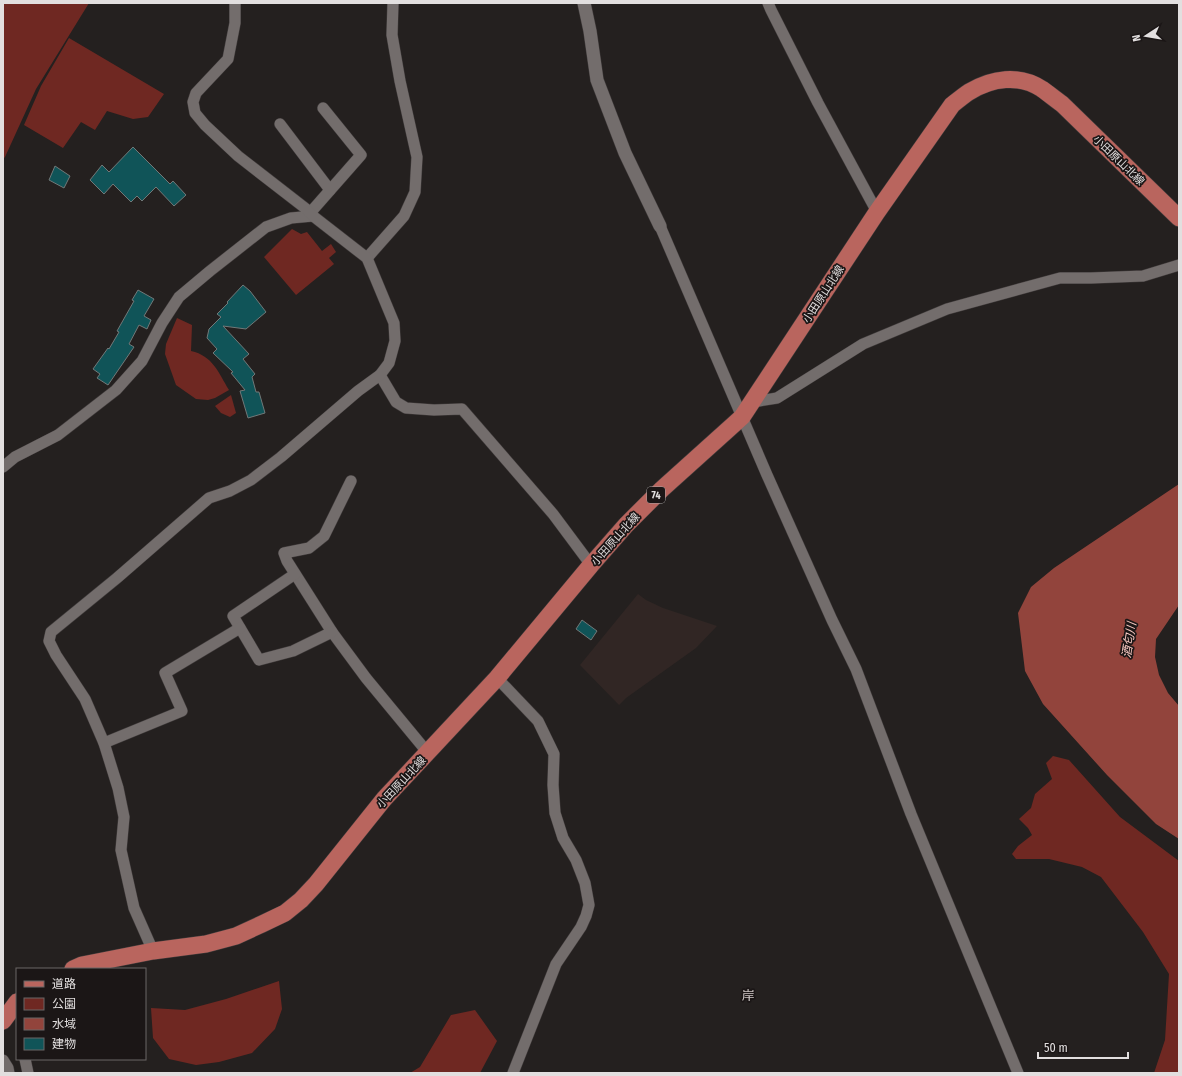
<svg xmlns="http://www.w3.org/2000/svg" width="1182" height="1076" viewBox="0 0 1182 1076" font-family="'Fira Sans Condensed','Noto Sans JP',sans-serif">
  <rect width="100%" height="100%" fill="#24201f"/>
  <path fill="#312624" d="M638,594L646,600L663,608L717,626L696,648L626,698L619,705L580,665Z"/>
  <g fill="#6f2822">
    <path d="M3,3H89L36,89L5,157L3,159Z"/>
    <path d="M69,38L164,94L148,117L133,119L107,111L95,130L81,122L63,148L24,125L41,86Z"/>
    <path d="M292,229L301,234L307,232L322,251L331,244L336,252L329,258L334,264L296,295L264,257Z"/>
    <path d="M177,318L192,325L191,351C213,356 218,372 229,390L215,398L208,400L196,399L176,385L165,354L166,344Z"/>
    <path d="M231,395L236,413L230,417L221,413L215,406Z"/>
    <path d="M1053,756L1069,760L1120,817L1179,861V1073H1154L1165,1040L1169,974L1143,932L1101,877L1082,867L1049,859H1016L1012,854L1018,846L1032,835L1028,828L1019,819L1031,808L1035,794L1052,779L1046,763Z"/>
    <path d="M279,981L282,1009L275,1029L252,1053L219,1062L196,1065L169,1059L153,1038L151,1008L185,1010L226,999Z"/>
    <path d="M475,1010L497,1041L480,1073H410L420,1067L451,1015Z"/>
  </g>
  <path fill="#92443c" d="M1179,484V605L1156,639L1155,657L1159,675L1168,693L1179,706V839L1156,824L1107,775L1043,704L1025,671L1018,613L1031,587L1054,568Z"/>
  <g fill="#105458" stroke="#717878">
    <path d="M133,147L170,184L173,181L186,195L174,206L156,187L142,201L137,196L131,202L113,184L104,194L90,180L102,165L109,172Z"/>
    <path d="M55,166L70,176L64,188L49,180Z"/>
    <path d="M243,285L250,291L266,312L246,329L223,326L249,354L243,359L255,374L252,377L256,392H259L265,413L248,418L240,391L245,390L231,373L233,372L213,353L217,349L207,338L209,329L221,317L217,314L228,303L227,302Z"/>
    <path d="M138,290L154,299L144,316L151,320L147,329L139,325L129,344L134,347L108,385L97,378L100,374L93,369L108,348L109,349L119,332L117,331L134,301L132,300Z"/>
    <path d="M582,620L597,631L591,640L576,629Z"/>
  </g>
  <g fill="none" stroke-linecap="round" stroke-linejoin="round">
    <defs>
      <g id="minor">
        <path d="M768,3L771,10L818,103L877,212"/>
        <path d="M280,124L330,190"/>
        <path d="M310,213L361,155L323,108"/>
        <path d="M660,226L767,475L832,620L856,669L911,814L1018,1073"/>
        <path d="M367,258L404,216L415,192L417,157L400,81L392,35L393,3"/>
        <path d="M380,375L396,402L406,408L434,410L462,409L553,514L591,565"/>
        <path d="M753,402L777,398L863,344L947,309L1060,278H1091L1143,276L1179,265"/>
        <path d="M3,467L15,457L58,435L116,390L142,361L162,323L179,297L210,271L266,227L291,218L313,216"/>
        <path d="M351,481L324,536L309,548L284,553L287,561L332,632L366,678L428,753"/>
        <path d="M295,574L233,616L259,660L293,651L332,632"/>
        <path d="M497,678L538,721L554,754L553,785L555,813L563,838L576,860L585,883L589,905L586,916L581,927L556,964L513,1073"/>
        <path d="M104,743L182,711L165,673L240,628"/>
        <path d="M153,951L134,908L121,850L124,817L118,788L104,743L85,699L56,655L49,641L51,632L117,578L209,498L230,491L251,480L281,457L358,391L380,375L389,363L395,341L394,323L367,258L313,216L305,208L238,156L205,125L195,113L193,102L196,93L228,59L235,23V3"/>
        <path d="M25,1059L28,1073"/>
        <path d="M3,1060L8,1068L9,1073"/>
      </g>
      <path id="tertiary" d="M584,3L590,31L597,80L625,153L660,226"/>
      <g id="primary">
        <path d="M73,969L82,965L153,951L206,944L236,936L262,924L285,913L301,900L316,884L384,799L497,678L591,565L626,525L662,489L742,417L877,212L952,105C957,101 963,96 969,92C992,78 1019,74 1042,89C1049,94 1055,99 1062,104L1179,218"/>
        <path d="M3,1021L17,1002"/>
      </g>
    </defs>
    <use href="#minor" stroke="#413c3c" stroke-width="12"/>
    <use href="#tertiary" stroke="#413c3c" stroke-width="14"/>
    <use href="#primary" stroke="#413c3c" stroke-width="18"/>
    <use href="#minor" stroke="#736d6c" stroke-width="11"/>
    <use href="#tertiary" stroke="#736d6c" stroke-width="13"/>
    <use href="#primary" stroke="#b9655e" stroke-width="17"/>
  </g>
  <g text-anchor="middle" stroke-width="3.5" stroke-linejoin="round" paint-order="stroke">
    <rect fill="#1b1616" stroke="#a6a3a3" stroke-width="1" x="647" y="487" width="18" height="16" rx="3"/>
    <g font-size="10" font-weight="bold" fill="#e2dfdf">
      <text x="656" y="499">74</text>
    </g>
    <g font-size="11" fill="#e2dfdf" stroke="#1b1616">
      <text transform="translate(1119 160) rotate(44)" y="4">小田原山北線</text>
      <text transform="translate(823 294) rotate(-57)" y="4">小田原山北線</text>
      <text transform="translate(615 539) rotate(-48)" y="4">小田原山北線</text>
      <text transform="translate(401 782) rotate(-47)" y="4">小田原山北線</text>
    </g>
    <g font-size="12" font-style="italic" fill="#facbc4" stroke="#1b1616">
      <text transform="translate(1129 640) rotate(-81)" y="4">酒匂川</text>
    </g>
    <g font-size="13" fill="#cdc6c5" stroke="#1b1616">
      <text x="748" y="1000">岸</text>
    </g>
  </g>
  <rect width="1182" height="1076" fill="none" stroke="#e2dfdf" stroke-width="8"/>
  <rect x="16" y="968" width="130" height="92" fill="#1b1616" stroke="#6b6666"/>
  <rect x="24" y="981" width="20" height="6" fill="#b9655e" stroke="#6b6666"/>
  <text x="52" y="988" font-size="12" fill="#e2dfdf">道路</text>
  <rect x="24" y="998" width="20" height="12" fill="#6f2822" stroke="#6b6666"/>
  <text x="52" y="1008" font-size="12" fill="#e2dfdf">公園</text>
  <rect x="24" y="1018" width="20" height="12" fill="#92443c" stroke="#6b6666"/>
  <text x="52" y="1028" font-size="12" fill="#e2dfdf">水域</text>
  <rect x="24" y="1038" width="20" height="12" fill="#105458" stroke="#6b6666"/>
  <text x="52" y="1048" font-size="12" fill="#e2dfdf">建物</text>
  <g transform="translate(1146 36) rotate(258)" stroke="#1b1616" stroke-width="3" paint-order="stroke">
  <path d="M0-3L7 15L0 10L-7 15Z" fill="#e2dfdf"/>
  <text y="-6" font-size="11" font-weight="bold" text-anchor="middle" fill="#e2dfdf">N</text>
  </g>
  <path d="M1038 1052v6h90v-6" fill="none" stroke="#e2dfdf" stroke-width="2"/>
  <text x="1044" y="1052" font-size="12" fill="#e2dfdf" stroke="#1b1616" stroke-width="3" paint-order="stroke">50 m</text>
</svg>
